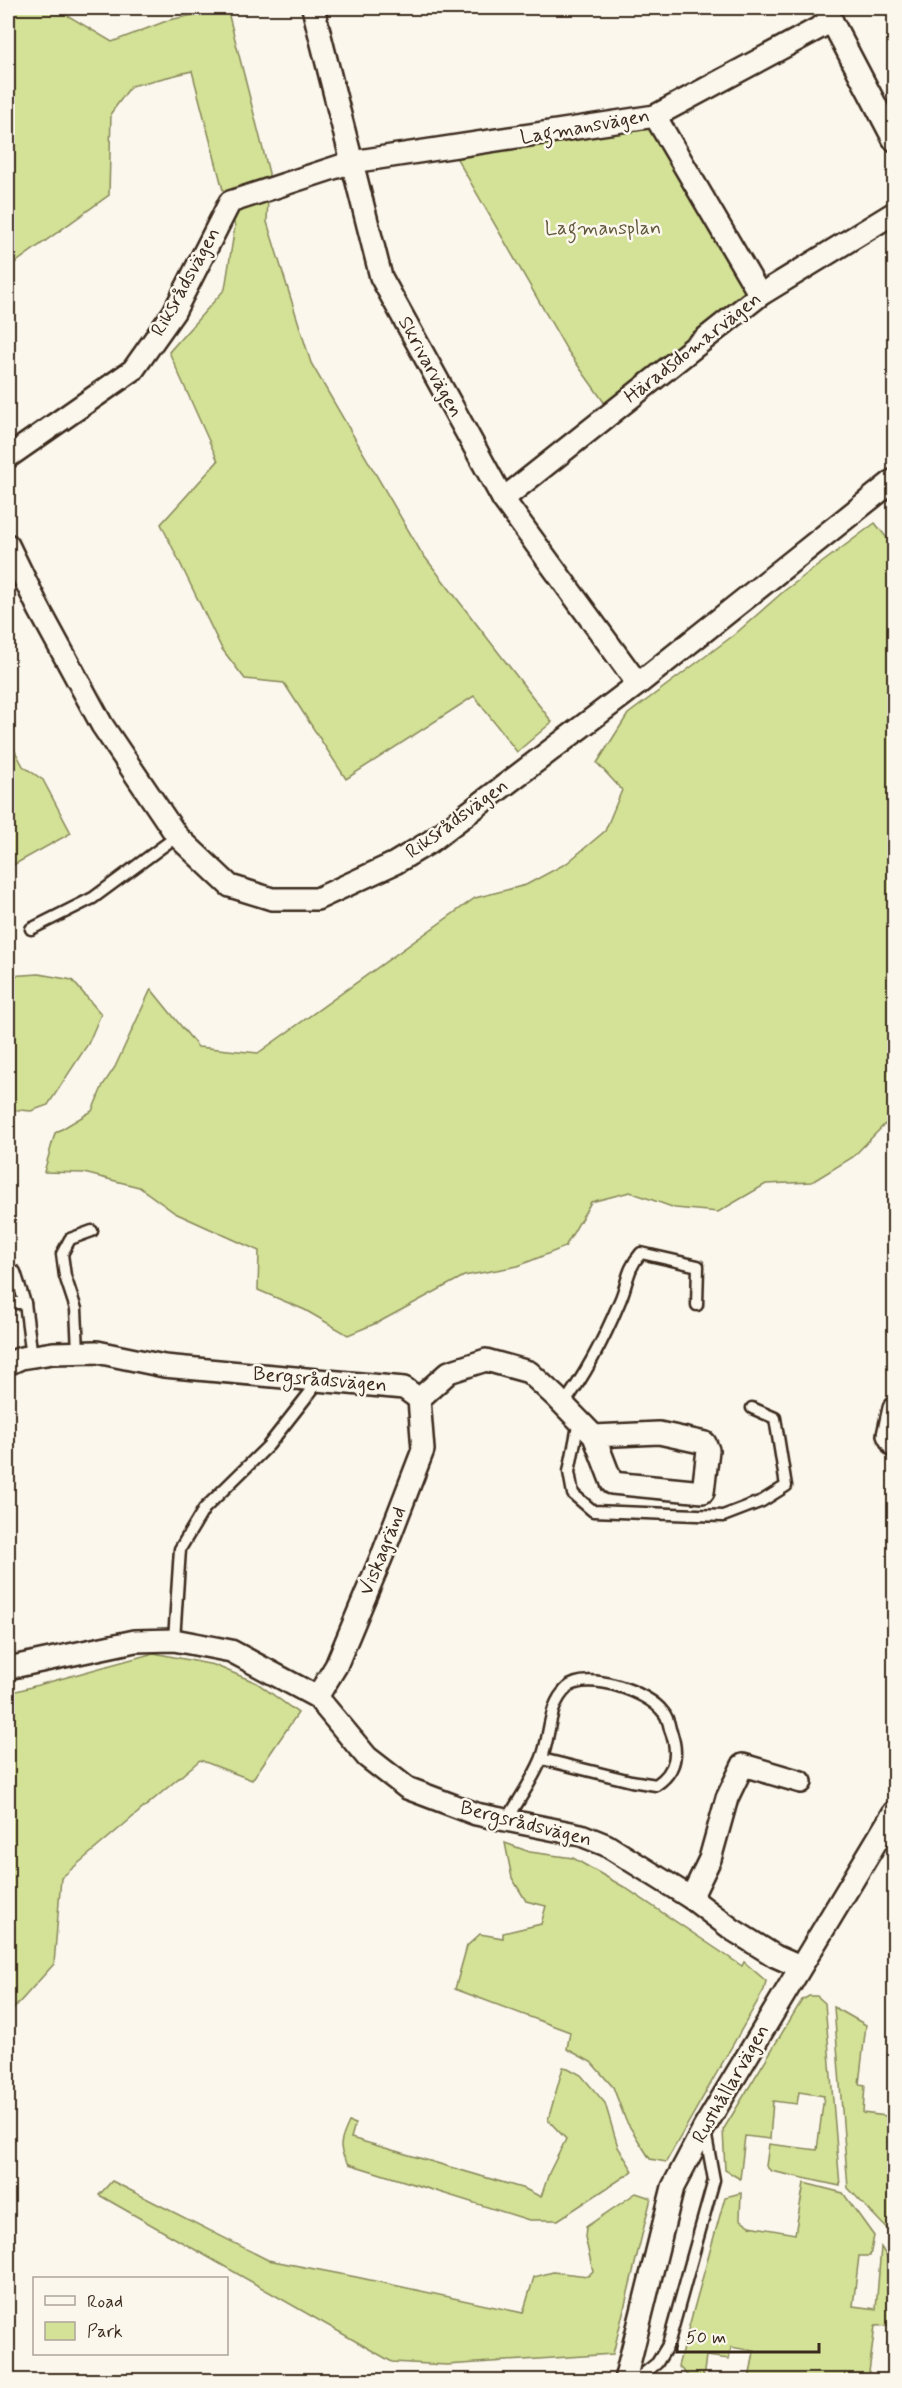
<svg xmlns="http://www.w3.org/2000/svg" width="902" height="2388" viewBox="0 0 902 2388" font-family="Mynerve,sans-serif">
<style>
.green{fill:#d3e296;stroke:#87865a;stroke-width:1.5}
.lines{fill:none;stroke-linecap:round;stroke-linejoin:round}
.service-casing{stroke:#3b2a1e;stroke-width:15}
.minor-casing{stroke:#3b2a1e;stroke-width:26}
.service{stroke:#fbf7ec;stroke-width:10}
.minor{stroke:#fbf7ec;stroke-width:21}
.labels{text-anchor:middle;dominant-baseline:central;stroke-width:5;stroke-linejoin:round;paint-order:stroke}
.street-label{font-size:20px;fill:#3b2a1e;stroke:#fbf7ec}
.park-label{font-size:20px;fill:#61583c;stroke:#fbf7ec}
</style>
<rect width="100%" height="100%" fill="#fbf7ec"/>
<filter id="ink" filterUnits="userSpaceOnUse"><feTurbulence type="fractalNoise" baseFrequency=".0167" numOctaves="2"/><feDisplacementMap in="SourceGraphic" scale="12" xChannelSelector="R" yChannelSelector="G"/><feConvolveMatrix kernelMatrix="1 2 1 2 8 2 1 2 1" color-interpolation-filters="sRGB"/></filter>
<g filter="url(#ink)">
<!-- green -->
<g class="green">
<path d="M 8,8 L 57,8 L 65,14 L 112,42 L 169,20 L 227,8 L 269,173 L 267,222 L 311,363 L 421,552 L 552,722 L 517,752 L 474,696 L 346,779 L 284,683 L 245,679 L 222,649 L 161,524 L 218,461 L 169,352 L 225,289 L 235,226 L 224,194 L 192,71 L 131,86 L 111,113 L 109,195 L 8,268 Z"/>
<path d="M 650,127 L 746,289 L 745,296 L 608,408 L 567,350 L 456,157 L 534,143 Z"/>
<path d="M 875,523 L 894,547 L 894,1138 L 885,1124 L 853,1157 L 812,1182 L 766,1184 L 718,1212 L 675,1208 L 630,1192 L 591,1202 L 565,1247 L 518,1266 L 464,1276 L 379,1322 L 348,1335 L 305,1310 L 258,1290 L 259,1251 L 175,1213 L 139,1187 L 84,1173 L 44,1172 L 55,1133 L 92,1111 L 103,1085 L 115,1067 L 151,989 L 198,1047 L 258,1053 L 475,898 L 526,885 L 567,863 L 605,831 L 622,790 L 597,763 L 628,714 L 734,635 L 784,591 Z"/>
<path d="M 8,738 L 23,766 L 43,780 L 71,833 L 8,868 Z"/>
<path d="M 39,974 L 72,980 L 101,1014 L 88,1044 L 48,1105 L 31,1111 L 8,1109 L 8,976 Z"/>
<path d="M 154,1653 L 214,1665 L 257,1683 L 298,1713 L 252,1780 L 200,1760 L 61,1878 L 54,1964 L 8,2015 L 8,1691 L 13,1692 Z"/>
<path d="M 505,1843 L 530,1852 L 573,1858 L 624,1887 L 742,1966 L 744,1962 L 766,1981 L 764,1990 L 666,2162 L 650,2159 L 626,2121 L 613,2087 L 591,2062 L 567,2049 L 570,2032 L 455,1989 L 467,1946 L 480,1934 L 503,1938 L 503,1933 L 541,1924 L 546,1906 L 526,1901 L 512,1878 Z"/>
<path d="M 809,1996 L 817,1996 L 825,2003 L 840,2186 L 771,2171 L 766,2166 L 769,2144 L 817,2150 L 824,2096 L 799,2092 L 797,2104 L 773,2101 L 770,2139 L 745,2136 L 740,2179 L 725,2170 L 723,2130 L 802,2000 Z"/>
<path d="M 834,2007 L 866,2025 L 859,2084 L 865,2085 L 863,2113 L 894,2117 L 894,2236 L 848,2188 Z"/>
<path d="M 563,2067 L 568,2068 L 581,2075 L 605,2103 L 618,2147 L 633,2171 L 558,2220 L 529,2220 L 349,2164 C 336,2149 341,2139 349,2122 L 355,2124 L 351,2138 L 525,2189 L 541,2197 L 549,2173 L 566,2139 L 548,2120 Z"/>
<path d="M 112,2181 L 268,2260 L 356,2277 L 523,2313 L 534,2277 L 553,2272 L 588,2276 L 593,2271 L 585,2237 L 586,2227 L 636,2193 L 651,2198 L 613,2354 L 447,2365 L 392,2362 L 99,2195 Z"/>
<path d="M 804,2183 L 843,2193 L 874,2236 L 870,2256 L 859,2256 L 853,2306 L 876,2309 L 881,2247 L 894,2268 L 894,2325 L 875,2326 L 868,2380 L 749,2380 L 754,2351 L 731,2347 L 729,2359 L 706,2356 L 703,2380 L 692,2380 L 678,2366 L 725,2197 L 741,2193 L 740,2219 L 750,2226 L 795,2234 Z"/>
<path d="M 889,2330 L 894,2330 L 894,2355 L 887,2351 Z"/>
</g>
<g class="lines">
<defs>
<g id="service">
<path d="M 31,929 L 93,898 L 177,836"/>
<path d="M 15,1272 L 25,1303 L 32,1357"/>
<path d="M 8,1303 L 25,1303"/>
<path d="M 78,1351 L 76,1309 L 65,1276 L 62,1254 L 70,1239 L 92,1231"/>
<path d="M 563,1405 C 586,1374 604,1339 619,1303 C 628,1284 626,1270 641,1253 L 698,1266 L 697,1305"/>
<path d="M 579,1421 L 569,1472 L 573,1494 L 593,1511 L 723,1516 L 762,1501 L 786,1486 L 775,1418 L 752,1408"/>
<path d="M 174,1640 L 180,1549 L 204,1509 L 268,1446 L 319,1381"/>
<path d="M 507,1820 C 518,1801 532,1781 541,1760 C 551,1737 547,1706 567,1688 C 587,1670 649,1692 663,1712 C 667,1716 669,1724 670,1729 C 679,1752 677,1771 656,1785 L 631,1781 L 542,1759"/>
<path d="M 636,2380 L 657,2363 L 668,2345 L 714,2180 L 705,2131"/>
</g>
<g id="minor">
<path d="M 313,8 L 381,277 L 503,499 L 638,684"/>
<path d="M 825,8 L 894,140"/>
<path d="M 655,116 L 760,295"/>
<path d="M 8,457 L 133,370 L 174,312 L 230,202 L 352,162 L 655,116 L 832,21"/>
<path d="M 503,499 L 760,295 L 894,213"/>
<path d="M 8,545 L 39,609 L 102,725 L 177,836 L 230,886 L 272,899 L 317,899 L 395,863 L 430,842 L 638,684 L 894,480"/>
<path d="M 8,1364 L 21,1358 L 53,1353 L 97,1352 L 164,1366 L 404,1388 L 419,1399 L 449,1372 L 486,1360 L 529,1372 L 556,1397 L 594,1436 L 612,1483 L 703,1492 L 708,1450 L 705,1443 L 659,1433 L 594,1436"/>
<path d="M 894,1408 L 888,1435 L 894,1446"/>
<path d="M 8,1668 L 135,1641 L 174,1640 L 231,1651 L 317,1697 L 367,1757 L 407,1788 L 476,1814 L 581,1835 L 606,1845 L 691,1898 L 733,1930 L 775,1956 L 800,1967"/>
<path d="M 317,1697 L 336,1666 L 384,1551 L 423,1450 L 419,1399"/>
<path d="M 691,1898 L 710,1859 L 727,1798 L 743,1765 L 801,1782"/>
<path d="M 625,2380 L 673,2187 L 704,2128 L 894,1812"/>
</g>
</defs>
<!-- service casing -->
<use href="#service" class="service-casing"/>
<!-- minor casing -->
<use href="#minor" class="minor-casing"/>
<!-- service -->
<use href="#service" class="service"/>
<!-- minor -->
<use href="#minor" class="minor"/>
</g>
</g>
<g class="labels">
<!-- street labels -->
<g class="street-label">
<text transform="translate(585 127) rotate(-10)">Lagmansvägen</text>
<text transform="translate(186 282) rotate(-61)">Riksrådsvägen</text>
<text transform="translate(693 348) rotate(-38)">Häradsdomarvägen</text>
<text transform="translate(430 367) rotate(61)">Skrivarvägen</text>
<text transform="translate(457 819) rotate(-36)">Riksrådsvägen</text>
<text transform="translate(320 1380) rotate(5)">Bergsrådsvägen</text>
<text transform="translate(383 1551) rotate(-68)">Viskagränd</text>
<text transform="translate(526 1824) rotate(14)">Bergsrådsvägen</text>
<text transform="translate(731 2084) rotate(-60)">Rusthållarvägen</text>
</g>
<!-- park labels -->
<g class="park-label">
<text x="603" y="228">Lagmansplan</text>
</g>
</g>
<!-- margin -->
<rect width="902" height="2388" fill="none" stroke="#fbf7ec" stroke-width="30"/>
<rect x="15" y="15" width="872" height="2358" fill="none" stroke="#3b2a1e" stroke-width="2" filter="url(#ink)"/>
<!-- legend -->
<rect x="33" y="2277" width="195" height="78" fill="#fbf7ec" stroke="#aea59a" stroke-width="1.5"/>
<rect x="45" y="2296" width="30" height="9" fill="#fbf7ec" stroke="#aea59a" stroke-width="1.5"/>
<text x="87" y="2307" font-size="18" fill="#3b2a1e">Road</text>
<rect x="45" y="2322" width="30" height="18" fill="#d3e296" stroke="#aea59a" stroke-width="1.5"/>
<text x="87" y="2337" font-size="18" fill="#3b2a1e">Park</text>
<!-- scale -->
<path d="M677 2343v9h142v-9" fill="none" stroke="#3b2a1e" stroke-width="3"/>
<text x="686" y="2343" font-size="18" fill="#3b2a1e" stroke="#fbf7ec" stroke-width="4.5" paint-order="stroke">50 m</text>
</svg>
